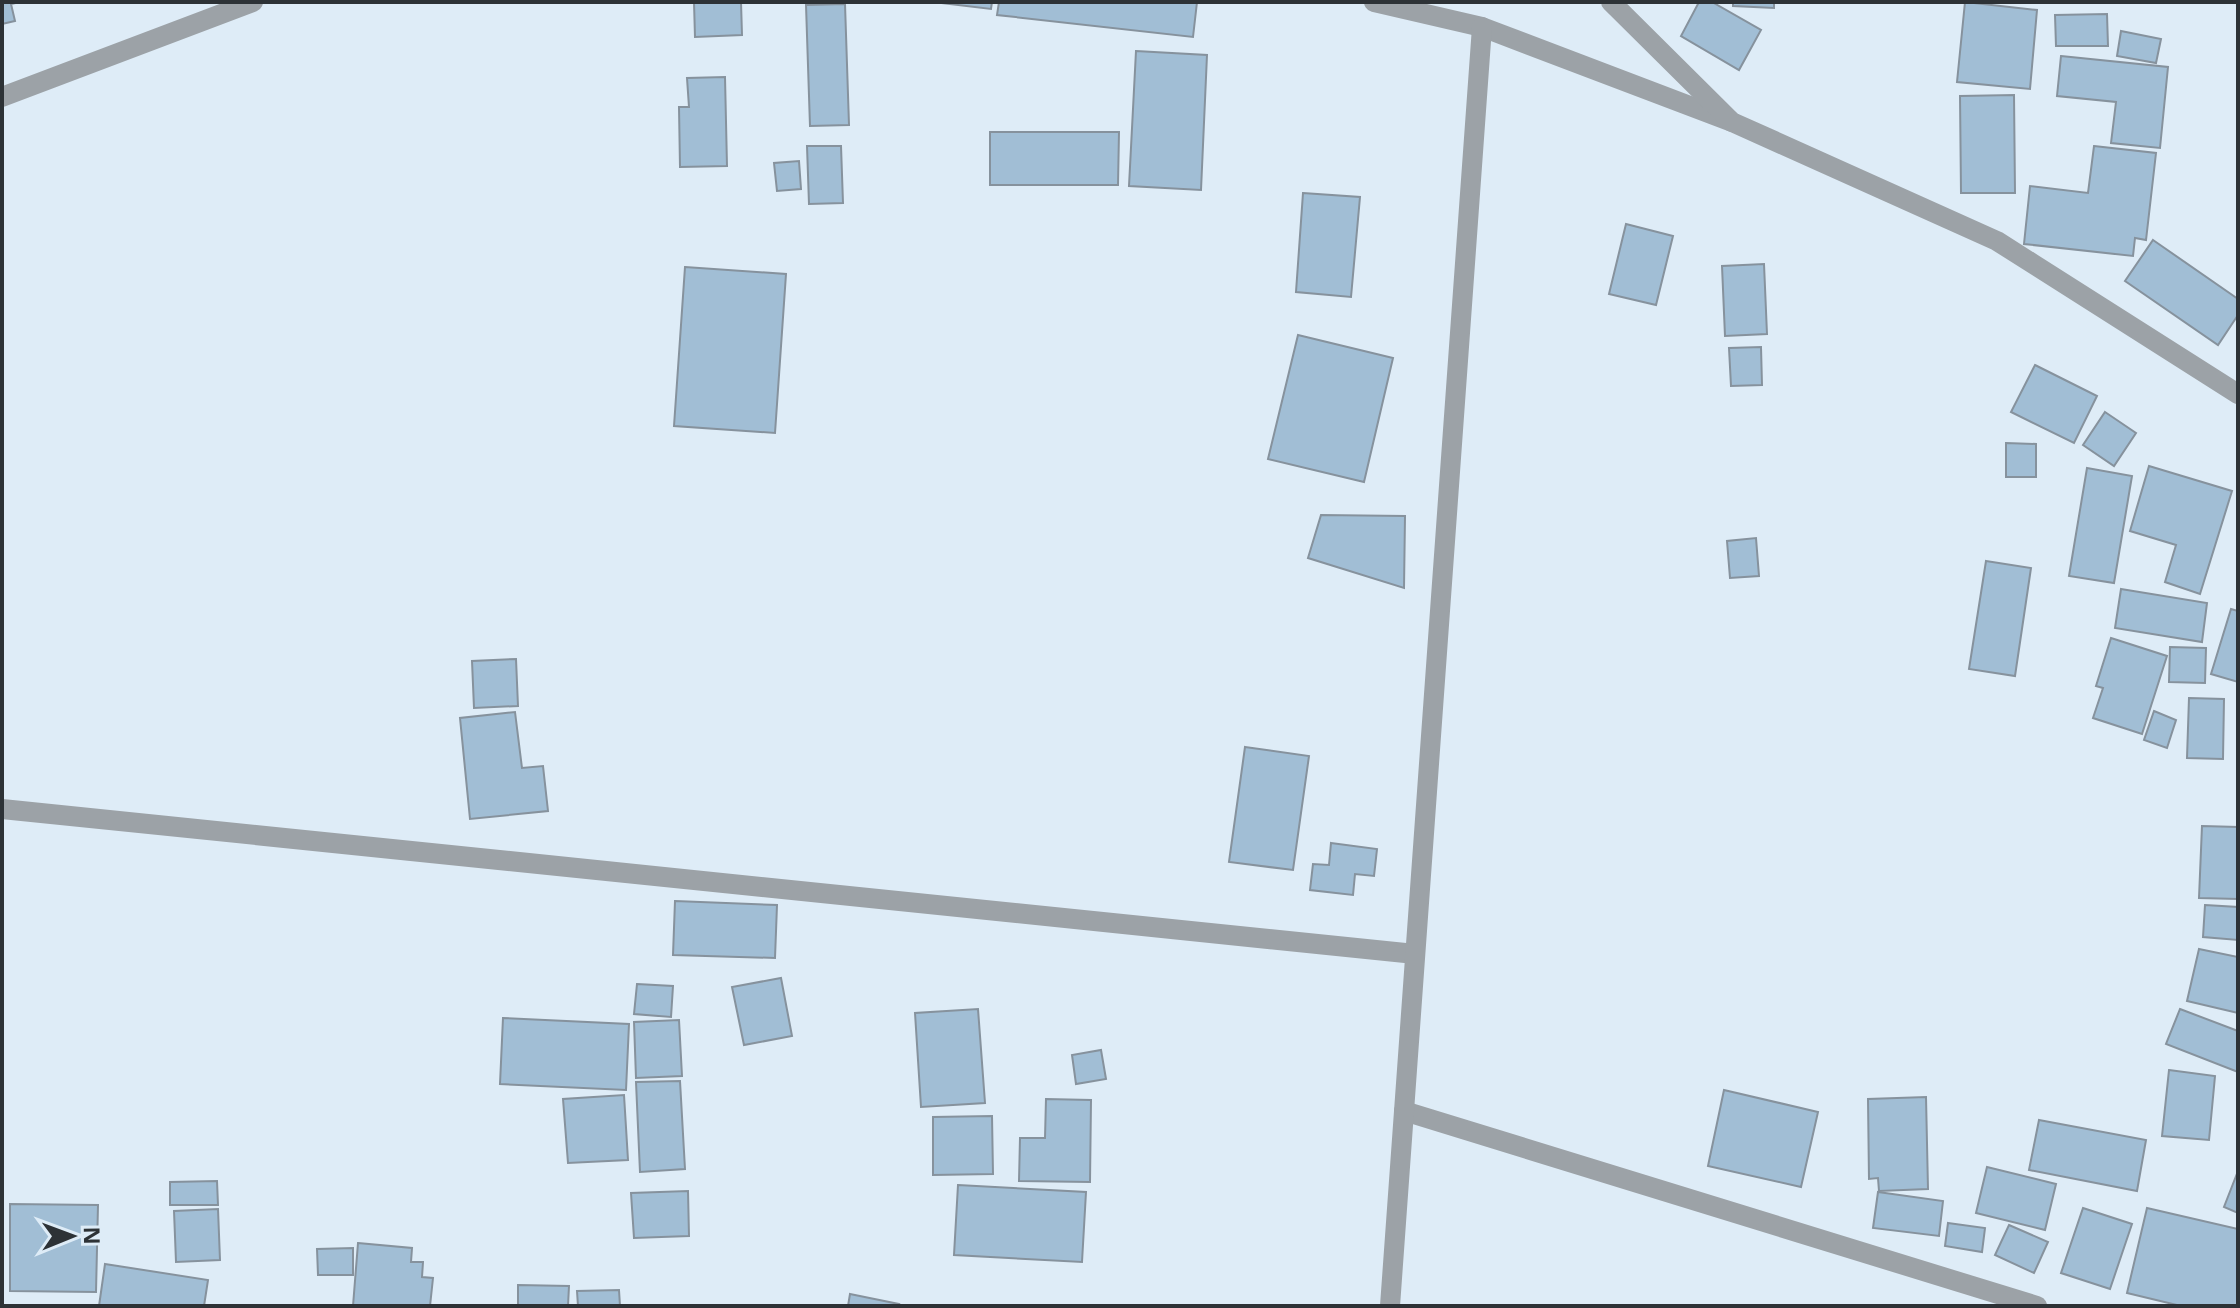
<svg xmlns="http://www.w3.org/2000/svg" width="2240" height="1308" viewBox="0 0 2240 1308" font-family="'Noto Sans',sans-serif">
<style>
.building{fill:#a1bed5;stroke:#86929d;stroke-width:2}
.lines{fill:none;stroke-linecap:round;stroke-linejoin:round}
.minor{stroke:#9ca2a7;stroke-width:20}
.tertiary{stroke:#9ca2a7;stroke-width:20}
</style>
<rect width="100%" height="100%" fill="#deecf7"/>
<!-- building -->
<g class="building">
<path d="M 2,2 L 20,2 L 11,4 L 15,21 L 2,24 Z"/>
<path d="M 694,2 L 741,2 L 742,35 L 695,37 Z"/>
<path d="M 933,2 L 992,2 L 991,9 Z"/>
<path d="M 999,2 L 1197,2 L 1193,37 L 997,15 Z"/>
<path d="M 1699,2 L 1712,2 L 1761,30 L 1739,70 L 1681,36 Z"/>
<path d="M 1733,2 L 1774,2 L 1774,8 L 1733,6 Z"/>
<path d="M 1965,2 L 2037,10 L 2030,89 L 1957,82 Z"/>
<path d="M 845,4 L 849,125 L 810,126 L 806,5 Z"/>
<path d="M 2107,14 L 2108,46 L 2056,46 L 2055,15 Z"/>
<path d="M 2121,31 L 2161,39 L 2156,63 L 2117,56 Z"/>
<path d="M 1136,51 L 1207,55 L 1201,190 L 1129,186 Z"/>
<path d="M 2061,56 L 2168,67 L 2160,148 L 2111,143 L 2116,102 L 2057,96 Z"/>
<path d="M 725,77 L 727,166 L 680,167 L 679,107 L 689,107 L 687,78 Z"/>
<path d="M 2014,95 L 2015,193 L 1961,193 L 1960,96 Z"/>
<path d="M 990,132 L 1119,132 L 1118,185 L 990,185 Z"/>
<path d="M 807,146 L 841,146 L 843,203 L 809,204 Z"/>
<path d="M 2094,146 L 2156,153 L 2146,240 L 2135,238 L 2133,256 L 2024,244 L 2030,186 L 2088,193 Z"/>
<path d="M 799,161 L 801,189 L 777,191 L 774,163 Z"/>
<path d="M 1303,193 L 1360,197 L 1351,297 L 1296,292 Z"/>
<path d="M 1626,224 L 1673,236 L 1656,305 L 1609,294 Z"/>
<path d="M 2153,240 L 2238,299 L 2238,315 L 2218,345 L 2125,281 Z"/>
<path d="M 1764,264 L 1767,334 L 1725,336 L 1722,266 Z"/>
<path d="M 685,267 L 786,274 L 775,433 L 674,426 Z"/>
<path d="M 1298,335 L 1393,358 L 1364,482 L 1268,459 Z"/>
<path d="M 1761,347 L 1762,385 L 1731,386 L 1729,348 Z"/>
<path d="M 2035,365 L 2097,396 L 2074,443 L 2011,412 Z"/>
<path d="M 2105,412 L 2136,433 L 2114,466 L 2083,445 Z"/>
<path d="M 2006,443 L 2036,444 L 2036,477 L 2006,477 Z"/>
<path d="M 2149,466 L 2232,491 L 2200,594 L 2165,582 L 2176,545 L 2130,531 Z"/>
<path d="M 2087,468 L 2132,476 L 2114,583 L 2069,576 Z"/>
<path d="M 1321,515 L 1405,516 L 1404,588 L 1308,558 Z"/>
<path d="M 1756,538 L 1759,576 L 1730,578 L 1727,541 Z"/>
<path d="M 1986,561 L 2031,568 L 2015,676 L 1969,669 Z"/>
<path d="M 2121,589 L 2207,603 L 2202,642 L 2115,628 Z"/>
<path d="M 2231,609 L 2238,611 L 2238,682 L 2211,674 Z"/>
<path d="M 2111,638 L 2167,656 L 2142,734 L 2093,718 L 2103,688 L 2096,686 Z"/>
<path d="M 2170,647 L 2206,648 L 2205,683 L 2169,682 Z"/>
<path d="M 516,659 L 518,706 L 474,708 L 472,661 Z"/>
<path d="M 2189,698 L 2224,699 L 2223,759 L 2187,758 Z"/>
<path d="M 2154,711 L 2176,720 L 2167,748 L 2144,740 Z"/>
<path d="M 515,712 L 522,768 L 543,766 L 548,811 L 470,819 L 460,718 Z"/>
<path d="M 1245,747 L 1309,756 L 1293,870 L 1229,862 Z"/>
<path d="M 2202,826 L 2238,827 L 2238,899 L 2199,898 Z"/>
<path d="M 1331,843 L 1377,849 L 1374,876 L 1355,874 L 1353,895 L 1310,890 L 1313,864 L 1329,865 Z"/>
<path d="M 675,901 L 777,905 L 775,958 L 673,955 Z"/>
<path d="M 2205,905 L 2238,907 L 2238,940 L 2203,937 Z"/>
<path d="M 2199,949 L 2238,957 L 2238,1013 L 2187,1001 Z"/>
<path d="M 781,978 L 792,1036 L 744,1045 L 732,987 Z"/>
<path d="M 637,984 L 673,986 L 671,1017 L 634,1014 Z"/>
<path d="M 978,1009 L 985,1103 L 921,1107 L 915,1013 Z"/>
<path d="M 2180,1009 L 2238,1031 L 2238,1072 L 2166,1044 Z"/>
<path d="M 503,1018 L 629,1024 L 626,1090 L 500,1084 Z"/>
<path d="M 679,1020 L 682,1076 L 636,1078 L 634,1022 Z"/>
<path d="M 1101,1050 L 1106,1079 L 1076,1084 L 1072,1055 Z"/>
<path d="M 2169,1070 L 2215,1076 L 2209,1140 L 2162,1136 Z"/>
<path d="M 680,1081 L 685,1169 L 640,1172 L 636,1082 Z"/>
<path d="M 1724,1090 L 1818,1112 L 1801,1187 L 1708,1166 Z"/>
<path d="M 624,1095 L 628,1160 L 568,1163 L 563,1099 Z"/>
<path d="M 1926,1097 L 1928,1189 L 1879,1191 L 1878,1178 L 1869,1179 L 1868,1099 Z"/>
<path d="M 1046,1099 L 1091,1100 L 1090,1182 L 1019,1181 L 1020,1138 L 1045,1138 Z"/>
<path d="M 992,1116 L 993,1174 L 933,1175 L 933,1117 Z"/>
<path d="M 2039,1120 L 2146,1140 L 2137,1191 L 2029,1170 Z"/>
<path d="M 1987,1167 L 2056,1184 L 2045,1230 L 1976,1213 Z"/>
<path d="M 2238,1171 L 2238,1213 L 2224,1207 Z"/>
<path d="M 217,1181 L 218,1205 L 170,1205 L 170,1182 Z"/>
<path d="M 958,1185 L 1086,1192 L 1082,1262 L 954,1255 Z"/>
<path d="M 688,1191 L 689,1236 L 634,1238 L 631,1193 Z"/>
<path d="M 1878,1192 L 1943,1201 L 1939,1236 L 1873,1228 Z"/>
<path d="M 10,1204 L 98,1205 L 96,1292 L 10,1291 Z"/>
<path d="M 2083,1208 L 2132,1224 L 2110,1289 L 2061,1273 Z"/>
<path d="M 2147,1208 L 2238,1229 L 2238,1306 L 2181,1306 L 2127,1293 Z"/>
<path d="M 218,1209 L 220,1260 L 176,1262 L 174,1211 Z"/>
<path d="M 1948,1223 L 1985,1228 L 1982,1252 L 1945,1246 Z"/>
<path d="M 2009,1225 L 2048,1242 L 2034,1273 L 1995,1255 Z"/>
<path d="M 358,1243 L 412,1248 L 411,1262 L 423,1262 L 422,1277 L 433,1278 L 430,1306 L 353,1306 Z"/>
<path d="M 353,1248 L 353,1275 L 318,1275 L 317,1249 Z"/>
<path d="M 105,1264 L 208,1280 L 204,1306 L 99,1306 Z"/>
<path d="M 518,1285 L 569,1286 L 568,1306 L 518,1306 Z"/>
<path d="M 619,1290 L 620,1306 L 578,1306 L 577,1291 Z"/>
<path d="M 850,1294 L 899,1304 L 898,1306 L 848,1306 Z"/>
</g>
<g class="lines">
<!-- minor -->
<g class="minor">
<path d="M 1374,2 L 1482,27 L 1732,122"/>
<path d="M 2,97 L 253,2"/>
<path d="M 2,809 L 1415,954"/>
<path d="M 1404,1111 L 2037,1306"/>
<path d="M 1390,1306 L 1482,27"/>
</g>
<!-- tertiary -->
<path class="tertiary" d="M 1611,2 L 1732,122 L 1997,241 L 2238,394"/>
</g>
<!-- border -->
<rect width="2240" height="1308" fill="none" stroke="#2d3236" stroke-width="8"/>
<!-- north arrow -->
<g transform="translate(72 1236) rotate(89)" stroke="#deecf7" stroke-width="6" paint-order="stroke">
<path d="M0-6L14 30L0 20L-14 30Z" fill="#2d3236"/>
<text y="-12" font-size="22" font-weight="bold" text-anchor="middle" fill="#2d3236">N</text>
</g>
</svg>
